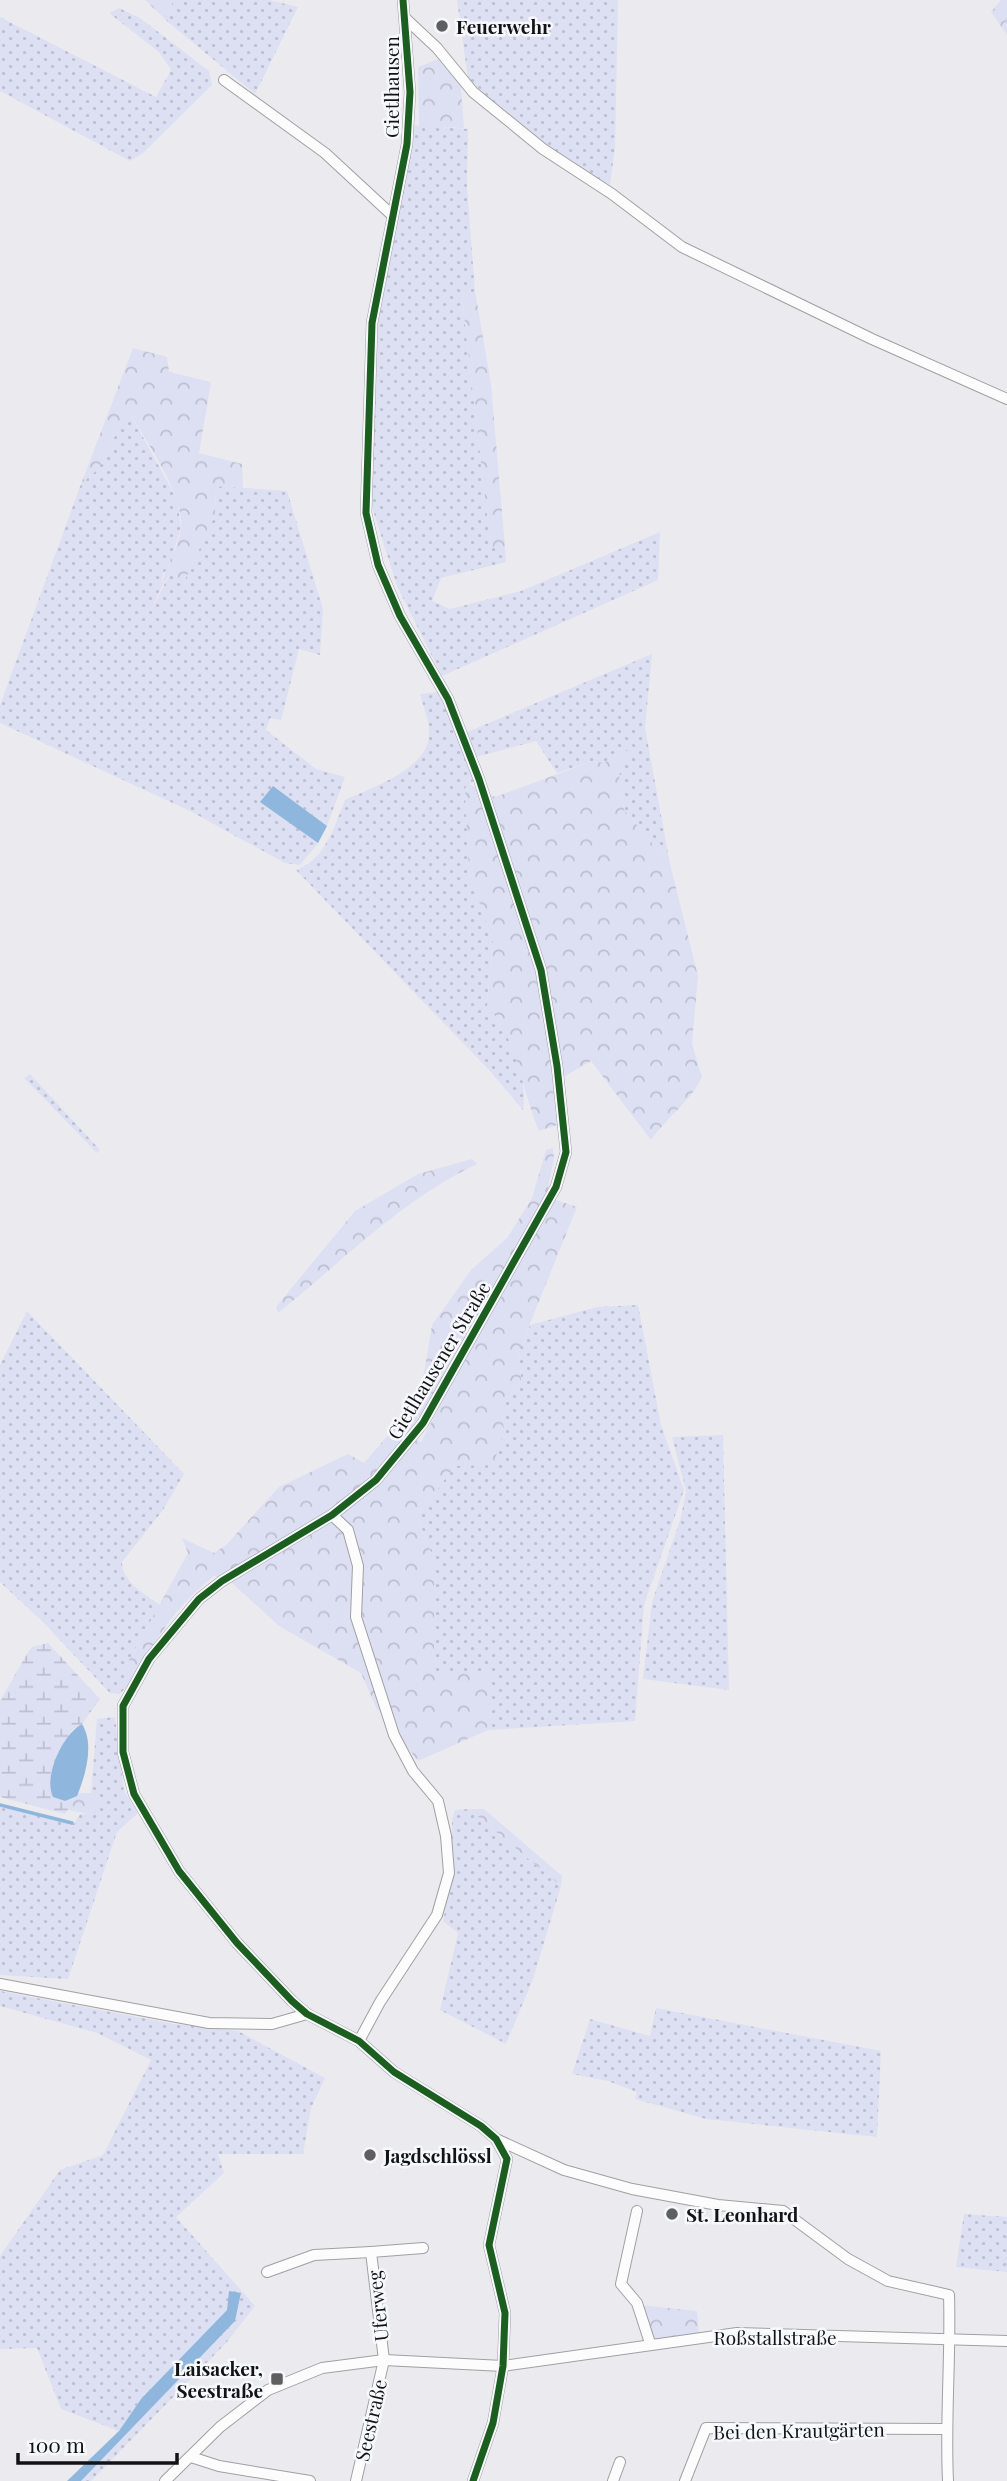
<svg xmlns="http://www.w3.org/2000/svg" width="1007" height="2481" viewBox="0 0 1007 2481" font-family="'Playfair Display',serif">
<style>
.grass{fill:url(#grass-dots)}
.forest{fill:url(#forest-crowns)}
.wetland{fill:url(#wetland-marsh)}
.water{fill:#8fb6dc}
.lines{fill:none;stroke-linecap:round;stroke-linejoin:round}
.stream{stroke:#8fb6dc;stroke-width:3.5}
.minor-casing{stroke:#a0a0a2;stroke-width:12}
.minor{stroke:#fcfcfd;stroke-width:10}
.cycleway-casing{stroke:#f7f8fd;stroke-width:11}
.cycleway{stroke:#1b5e20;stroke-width:7}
.poi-dot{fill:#5f5f61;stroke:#f7f8fd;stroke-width:2.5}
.labels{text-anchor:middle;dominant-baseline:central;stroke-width:5;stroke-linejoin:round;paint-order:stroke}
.poi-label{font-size:19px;font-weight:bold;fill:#131315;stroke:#f7f8fd;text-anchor:start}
.street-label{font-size:19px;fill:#131315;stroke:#f7f8fd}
</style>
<defs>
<pattern id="grass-dots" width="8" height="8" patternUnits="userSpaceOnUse" patternTransform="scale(1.75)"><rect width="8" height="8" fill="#dddff3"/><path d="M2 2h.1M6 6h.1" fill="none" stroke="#bdbecf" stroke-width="1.8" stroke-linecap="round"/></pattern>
<pattern id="forest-crowns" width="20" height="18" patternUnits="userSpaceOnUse" patternTransform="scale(1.75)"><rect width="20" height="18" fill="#dddff3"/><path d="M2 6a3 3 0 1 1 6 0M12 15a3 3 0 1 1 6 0" fill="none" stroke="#bdbecf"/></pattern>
<pattern id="wetland-marsh" width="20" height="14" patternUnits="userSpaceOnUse" patternTransform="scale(1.75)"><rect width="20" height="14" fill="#dddff3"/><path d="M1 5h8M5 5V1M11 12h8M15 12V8" fill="none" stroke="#bdbecf"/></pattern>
</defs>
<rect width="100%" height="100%" fill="#ebebef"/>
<!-- grass -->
<g class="grass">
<path d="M 173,0 L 269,0 L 298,7 L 255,94 L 168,22 Z"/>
<path d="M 457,0 L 618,0 L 615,148 L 610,185 L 569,161 L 515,123 L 468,78 Z"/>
<path d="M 119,8 L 140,18 L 209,71 L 212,85 L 142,154 L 130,161 L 0,91 L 0,17 L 156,97 L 171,70 L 159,52 L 109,13 Z"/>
<path d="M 413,125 L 468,129 L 467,187 L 475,291 L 462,298 L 491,547 L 505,547 L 506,562 L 441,578 L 432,601 L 450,609 L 521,591 L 660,532 L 658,580 L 442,676 L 397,586 L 372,507 L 377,330 Z"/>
<path d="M 128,410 L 177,499 L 181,527 L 169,567 L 163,574 L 161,588 L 149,614 L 171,572 L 184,581 L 215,515 L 216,486 L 287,491 L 323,609 L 320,655 L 299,649 L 281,720 L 270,718 L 266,730 L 316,769 L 345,777 L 327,826 L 273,786 L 261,802 L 318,843 L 300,865 L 285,863 L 190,811 L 0,723 L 0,705 L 81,484 L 98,469 Z"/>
<path d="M 652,654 L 645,728 L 670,864 L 624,810 L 619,775 L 632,747 L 604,763 L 593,761 L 557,773 L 536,741 L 476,757 L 465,733 Z"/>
<path d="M 438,692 L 459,738 L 474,781 L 465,788 L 469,873 L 493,942 L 487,1004 C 511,1034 528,1072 523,1110 L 490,1071 L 296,870 C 325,860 334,827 345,800 C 372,787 431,769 429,731 C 429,719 423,706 420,694 Z"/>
<path d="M 30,1074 L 100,1150 L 97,1153 L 24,1078 Z"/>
<path d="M 638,1305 L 661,1425 L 684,1490 L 644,1605 L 635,1721 L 488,1730 L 487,1671 L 434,1671 L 434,1560 L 417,1516 L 455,1466 L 504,1432 L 502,1408 L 521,1380 L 519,1351 L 530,1325 L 597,1307 Z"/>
<path d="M 27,1311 L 184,1474 L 163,1510 L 122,1562 C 122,1582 145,1594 160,1605 L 128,1662 L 123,1683 L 129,1684 L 120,1694 L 110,1693 L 42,1621 L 0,1582 L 0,1365 Z"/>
<path d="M 723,1435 L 729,1690 L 643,1679 L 652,1602 L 681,1517 L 686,1491 L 672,1437 Z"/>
<path d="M 115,1717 L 124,1791 L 138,1813 L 117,1832 L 68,1979 L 0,1975 L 0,1807 L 74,1824 L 80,1814 L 91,1813 L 97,1803 L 91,1793 L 97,1719 Z"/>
<path d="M 469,1809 L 561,1886 L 533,1979 L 506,2044 L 440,2010 L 458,1933 L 443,1921 L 452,1872 L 452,1820 L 455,1810 Z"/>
<path d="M 0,1991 L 174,2024 L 238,2031 L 325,2078 L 311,2108 L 303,2154 L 218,2154 L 224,2173 L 176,2217 L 255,2306 L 226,2343 L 91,2481 L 81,2481 L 235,2321 L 241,2294 L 229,2291 L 227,2310 L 141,2399 L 119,2431 L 61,2409 L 37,2348 L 0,2349 L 0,2256 L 60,2170 L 103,2155 L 151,2060 L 97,2033 L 0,2006 Z"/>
<path d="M 656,2008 L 881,2051 L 877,2137 L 706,2119 L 635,2099 L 637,2092 L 608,2081 L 572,2074 L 590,2019 L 650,2036 Z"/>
<path d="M 964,2214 L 1007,2217 L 1007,2272 L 956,2267 Z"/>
</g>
<!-- forest -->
<g class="forest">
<path d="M 145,0 L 173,0 L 168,22 Z"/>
<path d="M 1001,0 L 1007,0 L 1007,35 L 991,12 Z"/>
<path d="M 438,59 L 461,87 L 464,128 L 419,126 L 418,67 Z"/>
<path d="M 475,291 L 491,384 L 505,547 L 491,548 L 462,298 Z"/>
<path d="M 133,348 L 167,357 L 169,372 L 211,382 L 199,453 L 242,464 L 243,488 L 216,486 L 215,515 L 184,582 L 171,572 L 161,588 C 164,568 178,550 181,528 C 184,494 145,440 128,410 L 98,469 L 81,484 Z"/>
<path d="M 633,746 L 619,775 L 624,810 L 670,864 L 698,976 L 692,1044 L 702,1077 C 690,1102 667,1117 651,1140 L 591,1061 L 553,1083 L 557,1125 L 539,1131 C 519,1083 521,1047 487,1005 L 493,942 L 469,873 L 465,788 L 469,784 L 495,797 L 593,761 L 604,763 Z"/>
<path d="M 553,1148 L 554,1158 L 547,1193 L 556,1200 L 577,1207 L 519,1351 L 521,1380 L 502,1408 L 504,1432 L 493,1465 L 455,1466 L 417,1516 L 434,1560 L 434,1671 L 488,1671 L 488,1730 L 418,1761 L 376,1707 L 361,1673 L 279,1626 L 230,1581 L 214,1576 C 176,1605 153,1644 129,1684 L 123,1683 L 128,1662 L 188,1553 L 182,1538 L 214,1553 L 226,1545 L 279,1487 L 348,1454 L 364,1463 L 409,1411 L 419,1418 L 409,1435 L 421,1442 L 444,1398 L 437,1391 L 420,1418 L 411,1409 L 424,1373 L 432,1325 L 471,1270 L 507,1238 L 532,1198 L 546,1150 Z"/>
<path d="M 472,1159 L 477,1164 C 401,1200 343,1261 278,1313 L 276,1307 L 355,1211 L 418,1174 Z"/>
<path d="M 78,1793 L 91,1793 L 97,1803 L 91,1814 L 68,1810 L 65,1801 Z"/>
<path d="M 469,1809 L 484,1809 L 562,1876 L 561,1886 Z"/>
<path d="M 640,2305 L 697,2311 L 699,2334 L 652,2340 Z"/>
</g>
<!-- wetland -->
<path class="wetland" d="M 48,1643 L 100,1699 L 82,1724 L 72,1730 L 57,1759 L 51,1791 L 54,1797 L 65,1801 L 68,1810 L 65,1814 L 0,1797 L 0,1701 L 28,1652 L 32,1647 Z"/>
<!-- water -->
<g class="water">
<path d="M 273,786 L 327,826 L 318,843 L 260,802 Z"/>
<path d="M 82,1724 C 95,1745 85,1776 77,1796 L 65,1801 L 53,1797 C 43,1776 63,1734 82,1724 Z"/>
<path d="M 229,2291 L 241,2293 L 235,2321 L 81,2481 L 67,2481 L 119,2431 L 141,2399 L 227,2310 Z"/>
</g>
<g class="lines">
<!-- stream -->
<path class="stream" d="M 0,1805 L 72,1823"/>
<defs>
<g id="minor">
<path d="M 403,0 L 410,92 L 407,144 L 372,323 L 366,513 L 378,565 L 400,616 L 448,699 L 479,779 L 541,970 L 557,1066 L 566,1152 L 556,1187 L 423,1423 L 376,1480 L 332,1515 L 222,1581 L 199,1599 L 149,1659 L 123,1706 L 123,1752 L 134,1794 L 179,1871 L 237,1943 L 292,2001 L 307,2014 L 359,2041 L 394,2072 L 481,2126 L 496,2139 L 507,2159 L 489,2245 L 505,2313 L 503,2366 L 493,2423 L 473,2481"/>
<path d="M 406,19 L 437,48 L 473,92 L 543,149 L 612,194 L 682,247 L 872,339 L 1007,399"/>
<path d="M 224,80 L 325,153 L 392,215"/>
<path d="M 332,1515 L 348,1530 L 358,1566 L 356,1617 L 394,1735 L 413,1771 L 438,1801 L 446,1836 L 449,1873 L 437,1915 L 380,2002 L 359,2041"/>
<path d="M 0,1984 L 209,2023 L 272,2024 L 307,2014"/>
<path d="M 496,2139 L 564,2170 L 632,2189 L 718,2205 L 783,2211 L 848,2259 L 888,2281 L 949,2295 C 951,2357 945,2419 948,2481"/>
<path d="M 637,2211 L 621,2284 L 637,2303 L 650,2343"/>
<path d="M 267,2272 L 314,2255 L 371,2252"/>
<path d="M 191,2457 L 219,2466 L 310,2481"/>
<path d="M 165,2481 L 220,2427 L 268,2390 L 322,2368 L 384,2360 L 503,2366 L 737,2333 L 1007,2341"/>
<path d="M 356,2481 L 384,2360 L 371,2252 L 423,2248"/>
<path d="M 613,2481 L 620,2462"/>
<path d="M 685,2481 L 706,2428 L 946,2429"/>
</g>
</defs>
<!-- minor casing -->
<use href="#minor" class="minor-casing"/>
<!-- minor -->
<use href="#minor" class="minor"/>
<defs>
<path id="cycleway" d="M 403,0 L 410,92 L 407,144 L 372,323 L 366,513 L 378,565 L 400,616 L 448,699 L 479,779 L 541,970 L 557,1066 L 566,1152 L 556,1187 L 423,1423 L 376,1480 L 332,1515 L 222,1581 L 199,1599 L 149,1659 L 123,1706 L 123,1752 L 134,1794 L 179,1871 L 237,1943 L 292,2001 L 307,2014 L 359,2041 L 394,2072 L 481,2126 L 496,2139 L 507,2159 L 489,2245 L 505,2313 L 503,2366 L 493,2423 L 473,2481"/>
</defs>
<!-- cycleway casing -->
<use href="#cycleway" class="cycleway-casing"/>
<!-- cycleway -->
<use href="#cycleway" class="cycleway"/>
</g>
<!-- markers -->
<g class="poi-dot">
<circle cx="442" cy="26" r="7"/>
<circle cx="370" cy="2155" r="7"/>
<circle cx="672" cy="2214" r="7"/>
<rect x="270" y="2372" width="14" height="14" rx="3.5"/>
</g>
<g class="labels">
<!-- poi labels -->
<g class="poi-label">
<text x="456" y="26">Feuerwehr</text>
<text x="384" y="2155">Jagdschlössl</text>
<text x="686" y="2214">St. Leonhard</text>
<text x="263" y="2368" text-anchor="end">Laisacker,<tspan x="263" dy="22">Seestraße</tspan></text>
</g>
<!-- street labels -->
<g class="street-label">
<text transform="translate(391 87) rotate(-90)">Gietlhausen</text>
<text transform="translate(438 1360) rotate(-59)">Gietlhausener Straße</text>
<text transform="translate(377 2306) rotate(-96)">Uferweg</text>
<text x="775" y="2337">Roßstallstraße</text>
<text transform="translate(370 2420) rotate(-77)">Seestraße</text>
<text transform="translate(799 2430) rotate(-1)">Bei den Krautgärten</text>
</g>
</g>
<!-- scale -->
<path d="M18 2453v10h159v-10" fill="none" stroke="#131315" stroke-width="3.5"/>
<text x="28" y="2453" font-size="21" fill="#131315" stroke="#f7f8fd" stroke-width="5" paint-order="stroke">100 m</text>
</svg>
